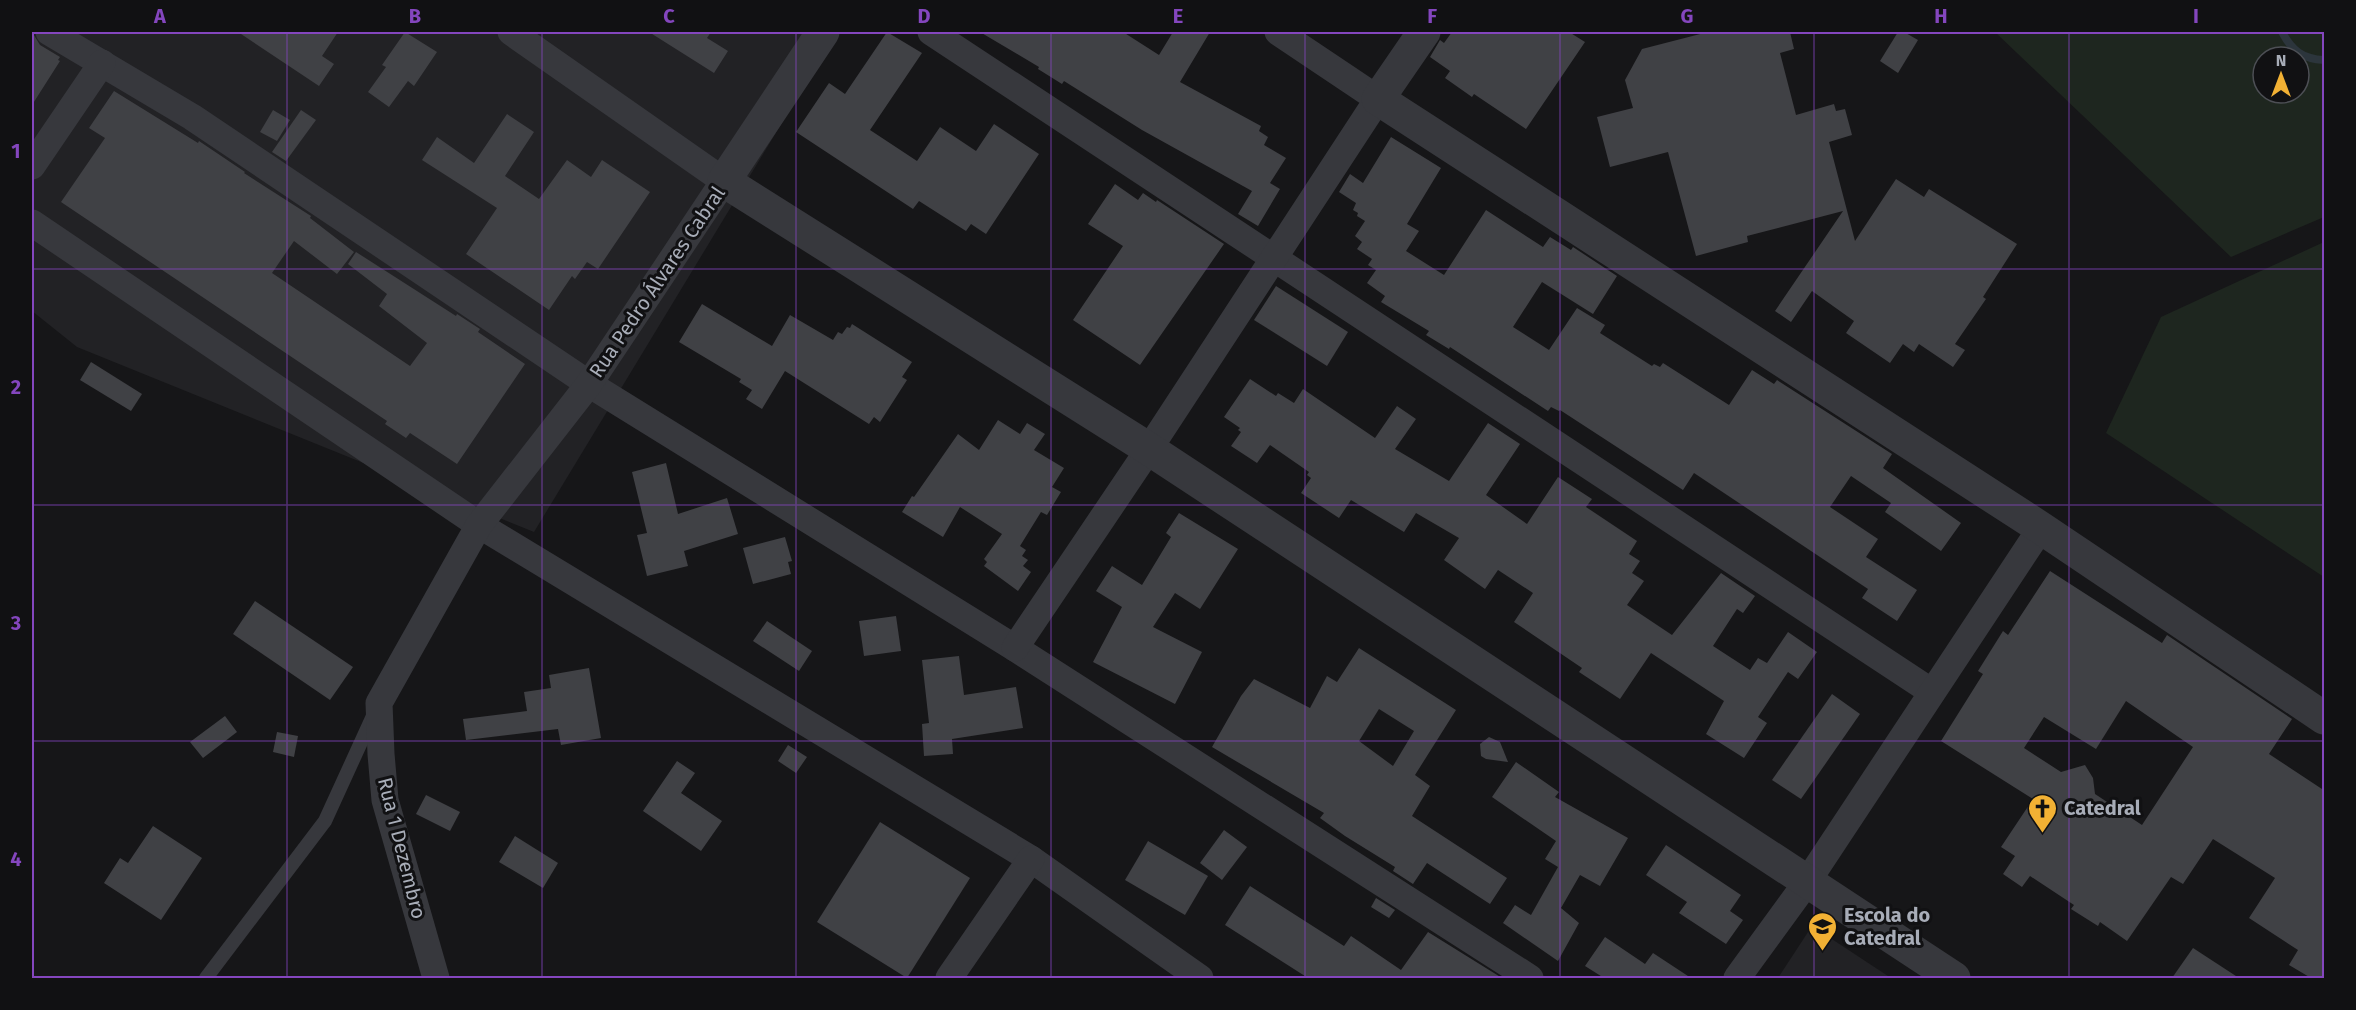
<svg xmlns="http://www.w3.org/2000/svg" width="2356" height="1010" viewBox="0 0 2356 1010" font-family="'Fira Sans',sans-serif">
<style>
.built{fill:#222225}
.green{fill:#1e261f;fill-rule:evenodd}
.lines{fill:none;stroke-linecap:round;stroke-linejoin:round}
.stream{stroke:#2c353c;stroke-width:8}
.building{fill:#404145;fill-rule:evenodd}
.service{stroke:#37383d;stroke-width:14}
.minor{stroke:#37383d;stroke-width:27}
.tertiary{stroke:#37383d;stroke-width:33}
.grid{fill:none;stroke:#8446be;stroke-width:1.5;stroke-opacity:0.55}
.labels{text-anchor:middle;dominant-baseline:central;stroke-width:6;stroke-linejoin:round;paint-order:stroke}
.street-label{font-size:20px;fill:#a8adb8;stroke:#111113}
.poi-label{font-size:20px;font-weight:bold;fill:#a8adb8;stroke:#111113;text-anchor:start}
.neatline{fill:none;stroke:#8446be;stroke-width:2}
.grid-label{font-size:20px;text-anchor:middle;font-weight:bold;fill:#8446be}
</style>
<rect width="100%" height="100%" fill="#161618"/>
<!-- built -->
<g class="built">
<path d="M 32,32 L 837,32 L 534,532 L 77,347 L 32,311 Z"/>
<path d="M 1812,926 L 1891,978 L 1778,978 Z"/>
</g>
<!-- green -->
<g class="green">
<path d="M 1995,32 L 2324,32 L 2324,217 L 2231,257 ZM 2263,57 L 2299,57 L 2299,93 L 2263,93 Z"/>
<path d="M 2324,242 L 2324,577 L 2106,433 L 2161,317 Z"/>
</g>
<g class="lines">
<!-- stream -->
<path class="stream" d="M 2282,32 C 2292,51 2303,59 2324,60"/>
</g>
<!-- building -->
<g class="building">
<path d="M 32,32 L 40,45 L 60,57 L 58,60 L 60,61 L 32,105 Z"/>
<path d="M 238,32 L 338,32 L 322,56 L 334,64 L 319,86 Z"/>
<path d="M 405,32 L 437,52 L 414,86 L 408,81 L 389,107 L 368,92 L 386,67 L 382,65 Z"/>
<path d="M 649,32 L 711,32 L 707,38 L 728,51 L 714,73 Z"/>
<path d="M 887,32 L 922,53 L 870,130 L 917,161 L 940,127 L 976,151 L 994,124 L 1039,154 L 986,234 L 971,224 L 966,231 L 919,201 L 913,209 L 796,132 L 829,83 L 845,94 Z"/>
<path d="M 980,32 L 1123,32 L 1159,55 L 1173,32 L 1210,32 L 1180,82 L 1261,126 L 1259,131 L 1268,137 L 1264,145 L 1286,158 L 1270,183 L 1280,189 L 1258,226 L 1238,214 L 1252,191 L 1142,130 L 1064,81 L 1062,84 L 1038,69 L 1039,67 Z"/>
<path d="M 1452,32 L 1569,32 L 1585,42 L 1526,129 L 1474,94 L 1472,97 L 1445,78 L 1450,71 L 1430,57 L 1440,40 L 1444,43 Z"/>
<path d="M 1708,32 L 1790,32 L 1794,49 L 1780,53 L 1796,115 L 1834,104 L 1836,111 L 1845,109 L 1852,135 L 1829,142 L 1855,241 L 1896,179 L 1924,197 L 1929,189 L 2017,244 L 1983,297 L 1986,299 L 1955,344 L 1965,350 L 1953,367 L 1919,344 L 1914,352 L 1903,344 L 1890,363 L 1846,333 L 1854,321 L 1812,291 L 1791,322 L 1775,311 L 1843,211 L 1747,236 L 1748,242 L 1696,256 L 1668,152 L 1610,167 L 1597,117 L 1633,108 L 1625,80 L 1642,49 Z"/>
<path d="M 1898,32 L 1904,32 L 1918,40 L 1898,73 L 1880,61 Z"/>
<path d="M 114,91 L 198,143 L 199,141 L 245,172 L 244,173 L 311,216 L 310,218 L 354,252 L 337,274 L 294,241 L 272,273 L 410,366 L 427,343 L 379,306 L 387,294 L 348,264 L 356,252 L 456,316 L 457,314 L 480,329 L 478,332 L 525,364 L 457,464 L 410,433 L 406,438 L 385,424 L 387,421 L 61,202 L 105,138 L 89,128 Z"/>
<path d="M 273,110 L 290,120 L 277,141 L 260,132 Z"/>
<path d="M 301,110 L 316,120 L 286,161 L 272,152 Z"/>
<path d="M 507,114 L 534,132 L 505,176 L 539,199 L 567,160 L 591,177 L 602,160 L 650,192 L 598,269 L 587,262 L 575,279 L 572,276 L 549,310 L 466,254 L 497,208 L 422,160 L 437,137 L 474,163 Z"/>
<path d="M 1391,137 L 1441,168 L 1407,224 L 1419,231 L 1406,251 L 1444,275 L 1486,210 L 1543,247 L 1550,237 L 1571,250 L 1573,247 L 1617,276 L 1593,314 L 1542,282 L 1513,327 L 1549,350 L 1577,308 L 1605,325 L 1600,333 L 1652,366 L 1654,364 L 1660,367 L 1663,363 L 1729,405 L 1752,370 L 1774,384 L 1777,380 L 1892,454 L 1883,468 L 1961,523 L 1941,551 L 1885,512 L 1891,503 L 1851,476 L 1830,507 L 1878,539 L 1866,557 L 1917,590 L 1897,621 L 1862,598 L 1868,589 L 1694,473 L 1683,490 L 1560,410 L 1559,411 L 1551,407 L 1548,411 L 1450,347 L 1449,349 L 1426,335 L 1429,331 L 1381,302 L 1385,296 L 1367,283 L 1376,270 L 1368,265 L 1372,259 L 1357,249 L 1362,242 L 1355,236 L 1365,221 L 1357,216 L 1358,213 L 1353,210 L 1356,203 L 1339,192 L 1350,174 L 1363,183 Z"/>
<path d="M 1115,184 L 1138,200 L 1143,193 L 1156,202 L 1157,200 L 1224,244 L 1140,365 L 1073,320 L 1123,246 L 1088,224 Z"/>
<path d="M 1276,286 L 1348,332 L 1327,366 L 1254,320 Z"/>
<path d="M 702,304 L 772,346 L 790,315 L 833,340 L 838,332 L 842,334 L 847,327 L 850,328 L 852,324 L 912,362 L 902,377 L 907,380 L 880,422 L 874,417 L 869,424 L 785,371 L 762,409 L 746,399 L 752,390 L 739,382 L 741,379 L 679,342 Z"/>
<path d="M 91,362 L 142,394 L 131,411 L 80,380 Z"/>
<path d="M 1250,379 L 1276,396 L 1278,393 L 1294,403 L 1303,389 L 1375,438 L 1397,406 L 1416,419 L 1395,449 L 1449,481 L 1488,423 L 1520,444 L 1486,495 L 1527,524 L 1558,477 L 1592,499 L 1586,507 L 1637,541 L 1629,554 L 1640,561 L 1632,573 L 1644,581 L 1627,605 L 1672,635 L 1721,573 L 1755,596 L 1743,613 L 1737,609 L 1713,646 L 1750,670 L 1758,658 L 1767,663 L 1788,632 L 1817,652 L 1798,679 L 1788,672 L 1758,717 L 1767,723 L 1744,758 L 1706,734 L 1724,701 L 1651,653 L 1620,699 L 1579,672 L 1582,668 L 1514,622 L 1533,593 L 1498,570 L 1485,589 L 1444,560 L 1459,538 L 1416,513 L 1404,532 L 1351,500 L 1339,518 L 1301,493 L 1311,478 L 1307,475 L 1309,472 L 1270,445 L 1257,463 L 1231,446 L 1241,432 L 1238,430 L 1240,428 L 1224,417 Z"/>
<path d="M 998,420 L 1020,434 L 1027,423 L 1045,434 L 1034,450 L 1064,468 L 1052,487 L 1061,492 L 1047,515 L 1041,512 L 1020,546 L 1026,550 L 1022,556 L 1028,560 L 1023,566 L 1031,572 L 1018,591 L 984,566 L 987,562 L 984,559 L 1002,534 L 960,507 L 943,537 L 902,512 L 912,496 L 914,497 L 958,434 L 979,450 Z"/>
<path d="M 666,463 L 678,514 L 727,498 L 738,534 L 684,551 L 688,566 L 647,576 L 637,535 L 647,533 L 632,472 Z"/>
<path d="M 1179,513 L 1238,549 L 1200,609 L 1175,593 L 1153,627 L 1202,652 L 1175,704 L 1093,662 L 1122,607 L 1096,591 L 1112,566 L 1142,585 L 1171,537 L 1166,533 Z"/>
<path d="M 785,537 L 792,561 L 788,562 L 791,574 L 753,584 L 743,548 Z"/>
<path d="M 2050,571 L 2162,643 L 2167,635 L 2292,719 L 2269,754 L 2325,791 L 2325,978 L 2311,978 L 2289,965 L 2298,950 L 2249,918 L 2275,878 L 2213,839 L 2183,884 L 2171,877 L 2127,941 L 2100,922 L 2098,926 L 2071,909 L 2074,905 L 2030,876 L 2022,887 L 2003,874 L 2015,856 L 2001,847 L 2033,799 L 1941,741 L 1983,674 L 1978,671 L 2003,631 L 2008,635 ZM 2126,701 L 2193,747 L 2142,825 L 2095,794 L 2093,778 L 2085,765 L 2061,772 L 2024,748 L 2044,717 L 2096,749 Z"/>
<path d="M 255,601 L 353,667 L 330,700 L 233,634 Z"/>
<path d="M 896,616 L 901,651 L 864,656 L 859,621 Z"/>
<path d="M 767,621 L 812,651 L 799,671 L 753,641 Z"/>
<path d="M 1359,648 L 1456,710 L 1415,775 L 1430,786 L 1412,816 L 1507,878 L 1490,904 L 1427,863 L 1413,884 L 1393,871 L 1395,867 L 1345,836 L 1320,818 L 1324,813 L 1212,747 L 1241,696 L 1254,679 L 1310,708 L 1327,676 L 1337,682 ZM 1379,709 L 1414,731 L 1393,766 L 1359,741 Z"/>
<path d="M 959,656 L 964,695 L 1016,687 L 1023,728 L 952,739 L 953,754 L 924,756 L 922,724 L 929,723 L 922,660 Z"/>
<path d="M 589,668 L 601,738 L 561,745 L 558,729 L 466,740 L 463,719 L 527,711 L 524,692 L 551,688 L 549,675 Z"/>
<path d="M 1832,694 L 1860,714 L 1801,799 L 1772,780 Z"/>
<path d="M 225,716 L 237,732 L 203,758 L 190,742 Z"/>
<path d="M 277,732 L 298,736 L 294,757 L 273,752 Z"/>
<path d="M 1489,737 L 1500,742 L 1508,762 L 1486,759 L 1481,756 L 1480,744 Z"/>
<path d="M 788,745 L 807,757 L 796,773 L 778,761 Z"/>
<path d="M 677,761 L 695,773 L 681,793 L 722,821 L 701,851 L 643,811 Z"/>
<path d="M 1516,762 L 1559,792 L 1555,797 L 1628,838 L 1600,886 L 1580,875 L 1561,908 L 1579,923 L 1558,961 L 1503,923 L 1515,905 L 1531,915 L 1558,867 L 1545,859 L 1556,841 L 1492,797 Z"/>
<path d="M 426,795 L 460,812 L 450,831 L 416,814 Z"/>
<path d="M 880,822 L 970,878 L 907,978 L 817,922 Z"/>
<path d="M 153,826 L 202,858 L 161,920 L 104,883 L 120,858 L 128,863 Z"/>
<path d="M 1224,830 L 1247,847 L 1222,880 L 1200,863 Z"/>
<path d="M 515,836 L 558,863 L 543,888 L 499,862 Z"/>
<path d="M 1148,841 L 1208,876 L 1185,915 L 1125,880 Z"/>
<path d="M 1666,845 L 1741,895 L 1730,911 L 1743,920 L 1726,944 L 1679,913 L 1687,902 L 1646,875 Z"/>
<path d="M 1250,886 L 1344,946 L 1351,936 L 1401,970 L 1428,932 L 1502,978 L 1308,978 L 1225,925 Z"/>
<path d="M 1376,898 L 1395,910 L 1389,918 L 1371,907 Z"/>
<path d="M 1605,937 L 1645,964 L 1653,953 L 1691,978 L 1604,978 L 1585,966 Z"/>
<path d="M 2193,948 L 2239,978 L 2172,978 Z"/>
</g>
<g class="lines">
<!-- service -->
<path class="service" d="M 206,978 L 325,821 L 373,716"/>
<!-- minor -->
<g class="minor">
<path d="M 49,32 L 192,117 L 589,384 L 1015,648 L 1530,978"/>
<path d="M 931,32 L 1932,692"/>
<path d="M 32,166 L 102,63"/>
<path d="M 32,223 L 479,525 L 1031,859 L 1200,978"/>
<path d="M 1015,648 L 1149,449 L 1378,99 L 1278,32"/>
<path d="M 436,978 L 385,800 L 381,754 L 379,703 L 479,525 L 589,384 L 724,181 L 511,32"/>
<path d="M 949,978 L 1031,859"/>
<path d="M 1737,978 L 1807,882 L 2041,528"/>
</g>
<!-- tertiary -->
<g class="tertiary">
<path d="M 823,32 L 724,181 L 1149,449 L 1954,978"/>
<path d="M 1424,32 L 1378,99 L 2041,528 L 2324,718"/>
</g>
</g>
<!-- grid -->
<path class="grid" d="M 287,32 L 287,978M 542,32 L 542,978M 796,32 L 796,978M 1051,32 L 1051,978M 1305,32 L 1305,978M 1560,32 L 1560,978M 1814,32 L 1814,978M 2069,32 L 2069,978M 32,269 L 2324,269M 32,505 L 2324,505M 32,741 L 2324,741"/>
<!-- icons -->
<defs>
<symbol id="church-pin" viewBox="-11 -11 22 30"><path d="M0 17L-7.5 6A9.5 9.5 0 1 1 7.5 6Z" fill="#f2b134" stroke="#111113"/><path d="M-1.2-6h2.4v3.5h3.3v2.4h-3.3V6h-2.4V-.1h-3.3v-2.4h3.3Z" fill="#111"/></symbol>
<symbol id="school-pin" viewBox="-11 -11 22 30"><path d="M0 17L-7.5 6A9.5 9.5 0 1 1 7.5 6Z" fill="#f2b134" stroke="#111113"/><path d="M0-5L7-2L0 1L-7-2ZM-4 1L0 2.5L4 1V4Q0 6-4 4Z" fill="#111"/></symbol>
</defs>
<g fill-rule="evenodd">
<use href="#church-pin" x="2026" y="792" width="33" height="45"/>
<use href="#school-pin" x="1806" y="910" width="33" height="45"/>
</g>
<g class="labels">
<!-- street labels -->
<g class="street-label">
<text transform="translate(657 282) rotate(-56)">Rua Pedro Álvares Cabral</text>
<text transform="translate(402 848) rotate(76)">Rua 1 Dezembro</text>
</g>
<!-- poi labels -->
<g class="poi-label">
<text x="2064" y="808">Catedral</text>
<text x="1844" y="915">Escola do<tspan x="1844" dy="23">Catedral</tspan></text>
</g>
</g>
<!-- border -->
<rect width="2356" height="1010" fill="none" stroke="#111113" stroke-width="66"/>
<!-- north arrow -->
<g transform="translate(2281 75)"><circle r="28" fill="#111113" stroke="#4d4f55" stroke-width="1.5"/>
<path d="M0-4.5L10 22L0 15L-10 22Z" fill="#f2b134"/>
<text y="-9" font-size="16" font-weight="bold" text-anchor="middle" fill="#a8adb8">N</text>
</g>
<rect x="33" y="33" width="2290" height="944" class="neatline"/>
<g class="grid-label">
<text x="160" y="23">A</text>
<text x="415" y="23">B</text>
<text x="669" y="23">C</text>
<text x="924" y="23">D</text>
<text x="1178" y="23">E</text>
<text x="1432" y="23">F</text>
<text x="1687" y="23">G</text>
<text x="1941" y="23">H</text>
<text x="2196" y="23">I</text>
<text x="16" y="158">1</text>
<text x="16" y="394">2</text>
<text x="16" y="630">3</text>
<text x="16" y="866">4</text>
</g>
</svg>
